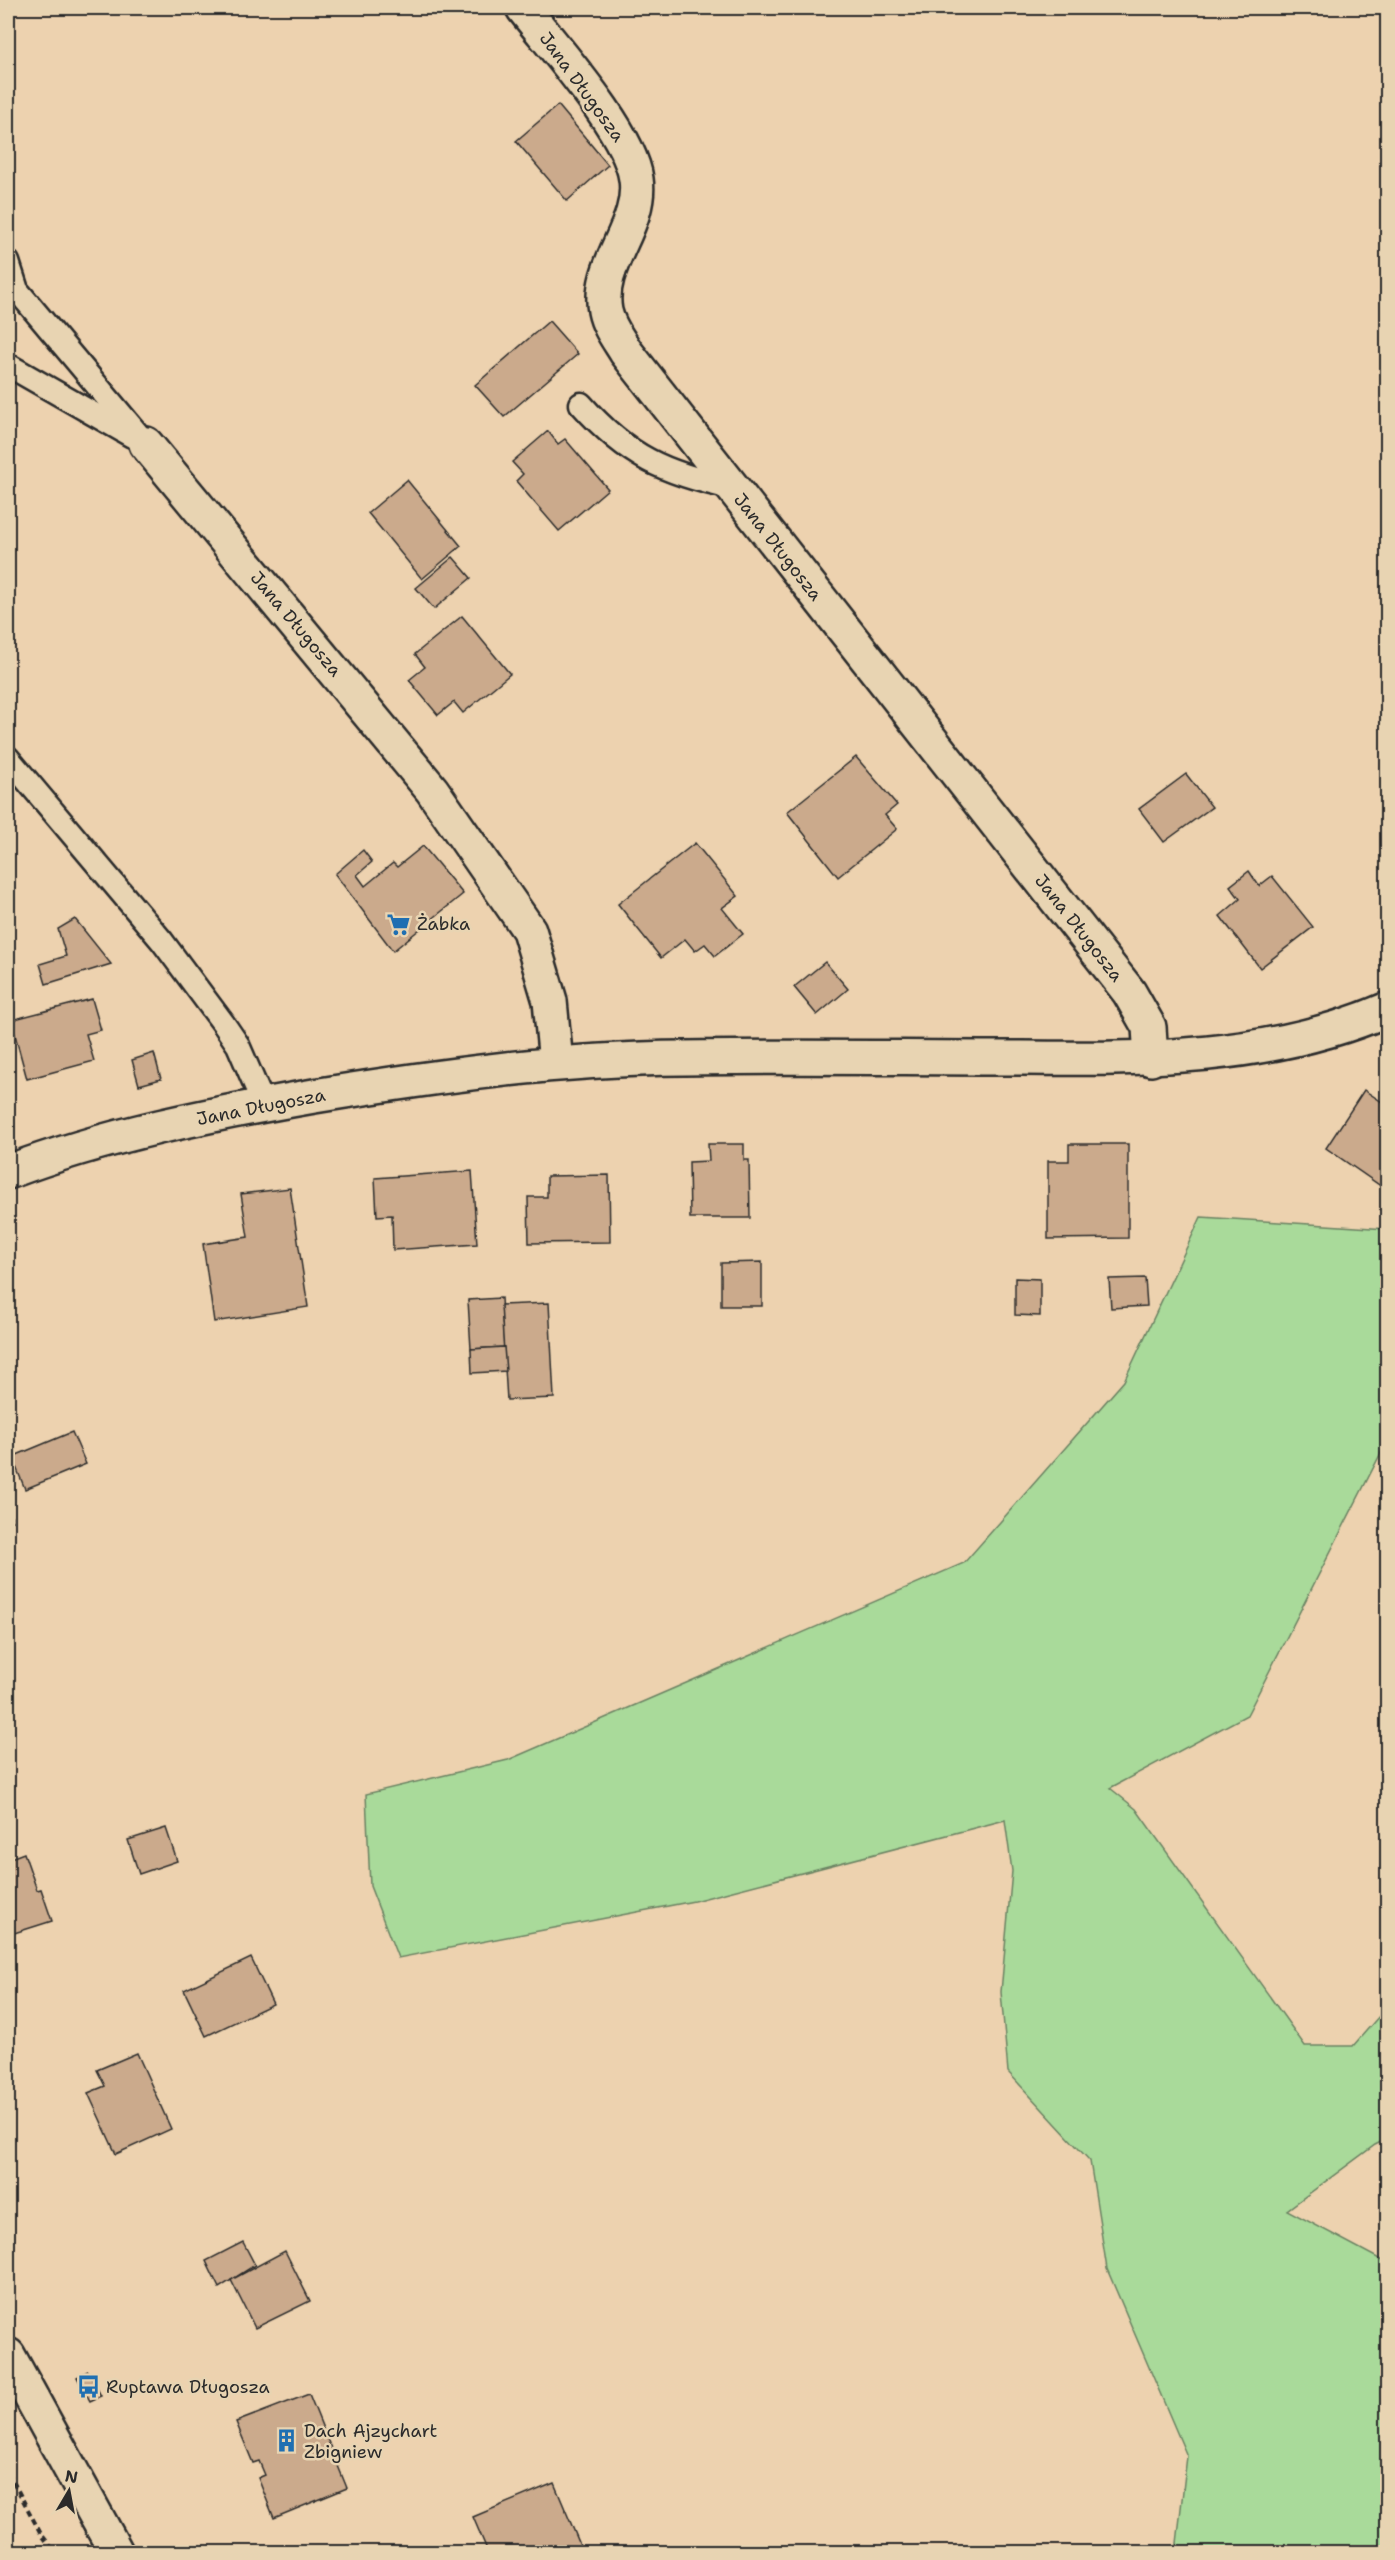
<svg xmlns="http://www.w3.org/2000/svg" width="1395" height="2560" viewBox="0 0 1395 2560" font-family="'Shantell Sans',sans-serif">
<style>
.green{fill:#a9da9a;stroke:#6a8262;stroke-width:1.5}
.building{fill:#cbaa8c;stroke:#2b2b2b;stroke-width:1.5}
.lines{fill:none;stroke-linecap:round;stroke-linejoin:round}
.lane-casing{stroke:#2b2b2b;stroke-width:27}
.street-casing{stroke:#2b2b2b;stroke-width:38}
.secondary-casing{stroke:#2b2b2b;stroke-width:38}
.path{stroke:#2b2b2b;stroke-width:4;stroke-dasharray:6 4.5;stroke-linecap:butt}
.lane{stroke:#e8d4b2;stroke-width:22}
.street{stroke:#e8d4b2;stroke-width:33}
.secondary{stroke:#e8d4b2;stroke-width:33}
.labels{text-anchor:middle;dominant-baseline:central;stroke-width:5;stroke-linejoin:round;paint-order:stroke}
.street-label{font-size:18px;fill:#2b2b2b;stroke:#e8d4b2}
.poi-label{font-size:18px;fill:#2b2b2b;stroke:#e8d4b2;text-anchor:start}
</style>
<rect width="100%" height="100%" fill="#edd2af"/>
<filter id="ink" filterUnits="userSpaceOnUse"><feTurbulence type="fractalNoise" baseFrequency=".0167" numOctaves="2"/><feDisplacementMap in="SourceGraphic" scale="12" xChannelSelector="R" yChannelSelector="G"/><feConvolveMatrix kernelMatrix="1 2 1 2 8 2 1 2 1" color-interpolation-filters="sRGB"/></filter>
<g filter="url(#ink)">
<!-- green -->
<path class="green" d="M 1201,1217 L 1387,1229 L 1387,1441 L 1247,1715 L 1110,1788 L 1136,1809 L 1305,2046 L 1353,2046 L 1387,2007 L 1387,2139 L 1375,2145 L 1287,2210 L 1387,2263 L 1387,2552 L 1176,2552 L 1187,2456 L 1107,2269 L 1090,2161 L 1008,2072 L 1001,1992 L 1012,1871 L 1005,1820 L 694,1901 L 398,1958 L 370,1886 L 366,1794 L 508,1760 L 964,1563 L 1124,1381 Z"/>
<!-- building -->
<g class="building">
<path d="M 558,105 L 608,165 L 567,201 L 516,141 Z"/>
<path d="M 549,321 L 578,354 L 504,417 L 475,385 Z"/>
<path d="M 548,431 L 558,444 L 565,439 L 608,489 L 559,531 L 516,481 L 523,474 L 512,462 Z"/>
<path d="M 407,480 L 461,546 L 422,579 L 368,513 Z"/>
<path d="M 453,557 L 471,578 L 434,609 L 416,588 Z"/>
<path d="M 462,616 L 510,674 L 463,713 L 454,702 L 438,715 L 409,680 L 425,667 L 415,654 Z"/>
<path d="M 856,757 L 897,805 L 885,815 L 897,829 L 838,877 L 787,812 Z"/>
<path d="M 1186,774 L 1212,807 L 1164,842 L 1139,809 Z"/>
<path d="M 695,843 L 738,896 L 722,908 L 743,934 L 715,956 L 705,944 L 695,951 L 685,939 L 661,958 L 618,904 Z"/>
<path d="M 423,846 L 463,894 L 393,951 L 335,874 L 363,850 L 372,862 L 357,875 L 365,886 L 393,863 L 397,867 Z"/>
<path d="M 1249,871 L 1259,886 L 1272,876 L 1313,927 L 1260,968 L 1220,916 L 1240,899 L 1230,886 Z"/>
<path d="M 75,919 L 111,964 L 46,984 L 40,964 L 66,956 L 58,929 Z"/>
<path d="M 825,962 L 848,989 L 817,1015 L 794,987 Z"/>
<path d="M 92,999 L 101,1030 L 86,1034 L 94,1061 L 27,1079 L 11,1020 Z"/>
<path d="M 154,1053 L 161,1079 L 139,1085 L 132,1060 Z"/>
<path d="M 1364,1090 L 1388,1106 L 1388,1191 L 1326,1148 Z"/>
<path d="M 708,1144 L 744,1144 L 744,1160 L 749,1160 L 750,1218 L 690,1218 L 689,1162 L 709,1161 Z"/>
<path d="M 1069,1144 L 1128,1144 L 1128,1238 L 1048,1239 L 1048,1161 L 1069,1161 Z"/>
<path d="M 472,1171 L 477,1244 L 393,1250 L 392,1215 L 377,1216 L 375,1178 Z"/>
<path d="M 609,1175 L 610,1242 L 529,1243 L 528,1197 L 547,1197 L 547,1176 Z"/>
<path d="M 290,1188 L 308,1307 L 214,1322 L 203,1244 L 248,1237 L 241,1194 Z"/>
<path d="M 762,1262 L 762,1306 L 721,1306 L 721,1263 Z"/>
<path d="M 1015,1278 L 1040,1279 L 1040,1316 L 1015,1315 Z"/>
<path d="M 1145,1278 L 1147,1306 L 1111,1308 L 1109,1279 Z"/>
<path d="M 501,1298 L 504,1347 L 471,1349 L 468,1300 Z"/>
<path d="M 549,1303 L 554,1398 L 507,1400 L 501,1305 Z"/>
<path d="M 504,1347 L 506,1371 L 472,1373 L 471,1349 Z"/>
<path d="M 72,1432 L 86,1464 L 25,1489 L 12,1457 Z"/>
<path d="M 8,1508 L 13,1521 L 8,1523 Z"/>
<path d="M 166,1828 L 177,1861 L 139,1874 L 128,1840 Z"/>
<path d="M 24,1853 L 37,1890 L 41,1889 L 52,1921 L 8,1935 L 8,1859 Z"/>
<path d="M 251,1958 L 273,2004 L 206,2036 L 184,1990 Z"/>
<path d="M 137,2053 L 171,2129 L 116,2154 L 88,2093 L 105,2086 L 97,2070 Z"/>
<path d="M 243,2242 L 255,2265 L 219,2288 L 206,2261 Z"/>
<path d="M 285,2251 L 310,2301 L 255,2328 L 231,2280 Z"/>
<path d="M 88,2371 L 101,2396 L 90,2401 L 77,2377 Z"/>
<path d="M 309,2394 L 347,2488 L 274,2518 L 258,2478 L 265,2475 L 259,2461 L 253,2463 L 236,2422 Z"/>
<path d="M 554,2483 L 583,2552 L 488,2552 L 473,2517 Z"/>
</g>
<g class="lines">
<defs>
<g id="lane">
<path d="M 8,262 L 17,290 L 146,444"/>
<path d="M 8,365 L 132,436"/>
<path d="M 581,404 C 628,457 664,473 732,488"/>
<path d="M 8,758 L 162,941 L 223,1023 L 238,1045 L 264,1105"/>
</g>
<g id="street">
<path d="M 523,8 C 554,48 630,132 636,179 C 643,226 596,264 605,311 C 608,326 618,339 626,352 L 1129,992 L 1149,1027 L 1151,1059"/>
<path d="M 146,444 L 432,790 L 529,930 L 550,1001 L 556,1063"/>
<path d="M 8,1172 C 106,1135 211,1114 314,1096 C 437,1076 560,1059 684,1058 C 794,1056 904,1058 1014,1058 C 1141,1059 1269,1061 1388,1009"/>
</g>
<path id="secondary" d="M 8,2355 L 116,2552"/>
</defs>
<!-- lane casing -->
<use href="#lane" class="lane-casing"/>
<!-- street casing -->
<use href="#street" class="street-casing"/>
<!-- secondary casing -->
<use href="#secondary" class="secondary-casing"/>
<!-- path -->
<path class="path" d="M 8,2472 L 41,2534 L 55,2552"/>
<!-- lane -->
<use href="#lane" class="lane"/>
<!-- street -->
<use href="#street" class="street"/>
<!-- secondary -->
<use href="#secondary" class="secondary"/>
</g>
</g>
<!-- icons -->
<defs>
<symbol id="supermarket-bare" viewBox="-9 -9 18 18"><path d="M-6-5.5h2.5l.6 2H6L4.5 2H-2.5L-4.4-4H-6ZM-1.5 3.2a1.3 1.3 0 1 0 .1 0ZM3 3.2a1.3 1.3 0 1 0 .1 0Z" fill="#1f6fb2" stroke="#e8d4b2" stroke-width="2.5" paint-order="stroke"/></symbol>
<symbol id="bus-bare" viewBox="-9 -9 18 18"><path d="M-5-6H5V4H4V6H2V4H-2V6H-4V4H-5ZM-3.5-4V0h7V-4ZM-3.5 1.2v1.5H-2V1.2ZM2 1.2v1.5H3.5V1.2Z" fill="#1f6fb2" stroke="#e8d4b2" stroke-width="2.5" paint-order="stroke"/></symbol>
<symbol id="building-bare" viewBox="-9 -9 18 18"><path d="M-4-6H4V6H1V3H-1V6H-4ZM-2.5-4.3h1.7v1.8h-1.7ZM.8-4.3h1.7v1.8H.8ZM-2.5-1h1.7V.8h-1.7ZM.8-1h1.7V.8H.8Z" fill="#1f6fb2" stroke="#e8d4b2" stroke-width="2.5" paint-order="stroke"/></symbol>
</defs>
<g fill-rule="evenodd">
<use href="#supermarket-bare" x="382" y="908" width="33" height="33"/>
<use href="#bus-bare" x="72" y="2370" width="33" height="33"/>
<use href="#building-bare" x="270" y="2424" width="33" height="33"/>
</g>
<g class="labels">
<!-- street labels -->
<g class="street-label">
<text transform="translate(582 87) rotate(54)">Jana Długosza</text>
<text transform="translate(778 547) rotate(52)">Jana Długosza</text>
<text transform="translate(296 624) rotate(50)">Jana Długosza</text>
<text transform="translate(1079 928) rotate(52)">Jana Długosza</text>
<text transform="translate(261 1107) rotate(-11)">Jana Długosza</text>
</g>
<!-- poi labels -->
<g class="poi-label">
<text x="417" y="924">Żabka</text>
<text x="106" y="2387">Ruptawa Długosza</text>
<text x="304" y="2431">Dach Ajzychart<tspan x="304" dy="21">Zbigniew</tspan></text>
</g>
</g>
<!-- margin -->
<rect width="1395" height="2560" fill="none" stroke="#e8d4b2" stroke-width="30"/>
<rect x="15" y="15" width="1365" height="2530" fill="none" stroke="#2b2b2b" stroke-width="2" filter="url(#ink)"/>
<!-- north arrow -->
<g transform="translate(69 2491) rotate(10)" stroke="#e8d4b2" stroke-width="4.5" paint-order="stroke">
<path d="M0-4.5L10 22L0 15L-10 22Z" fill="#2b2b2b"/>
<text y="-9" font-size="16" font-weight="bold" text-anchor="middle" fill="#2b2b2b">N</text>
</g>
</svg>
